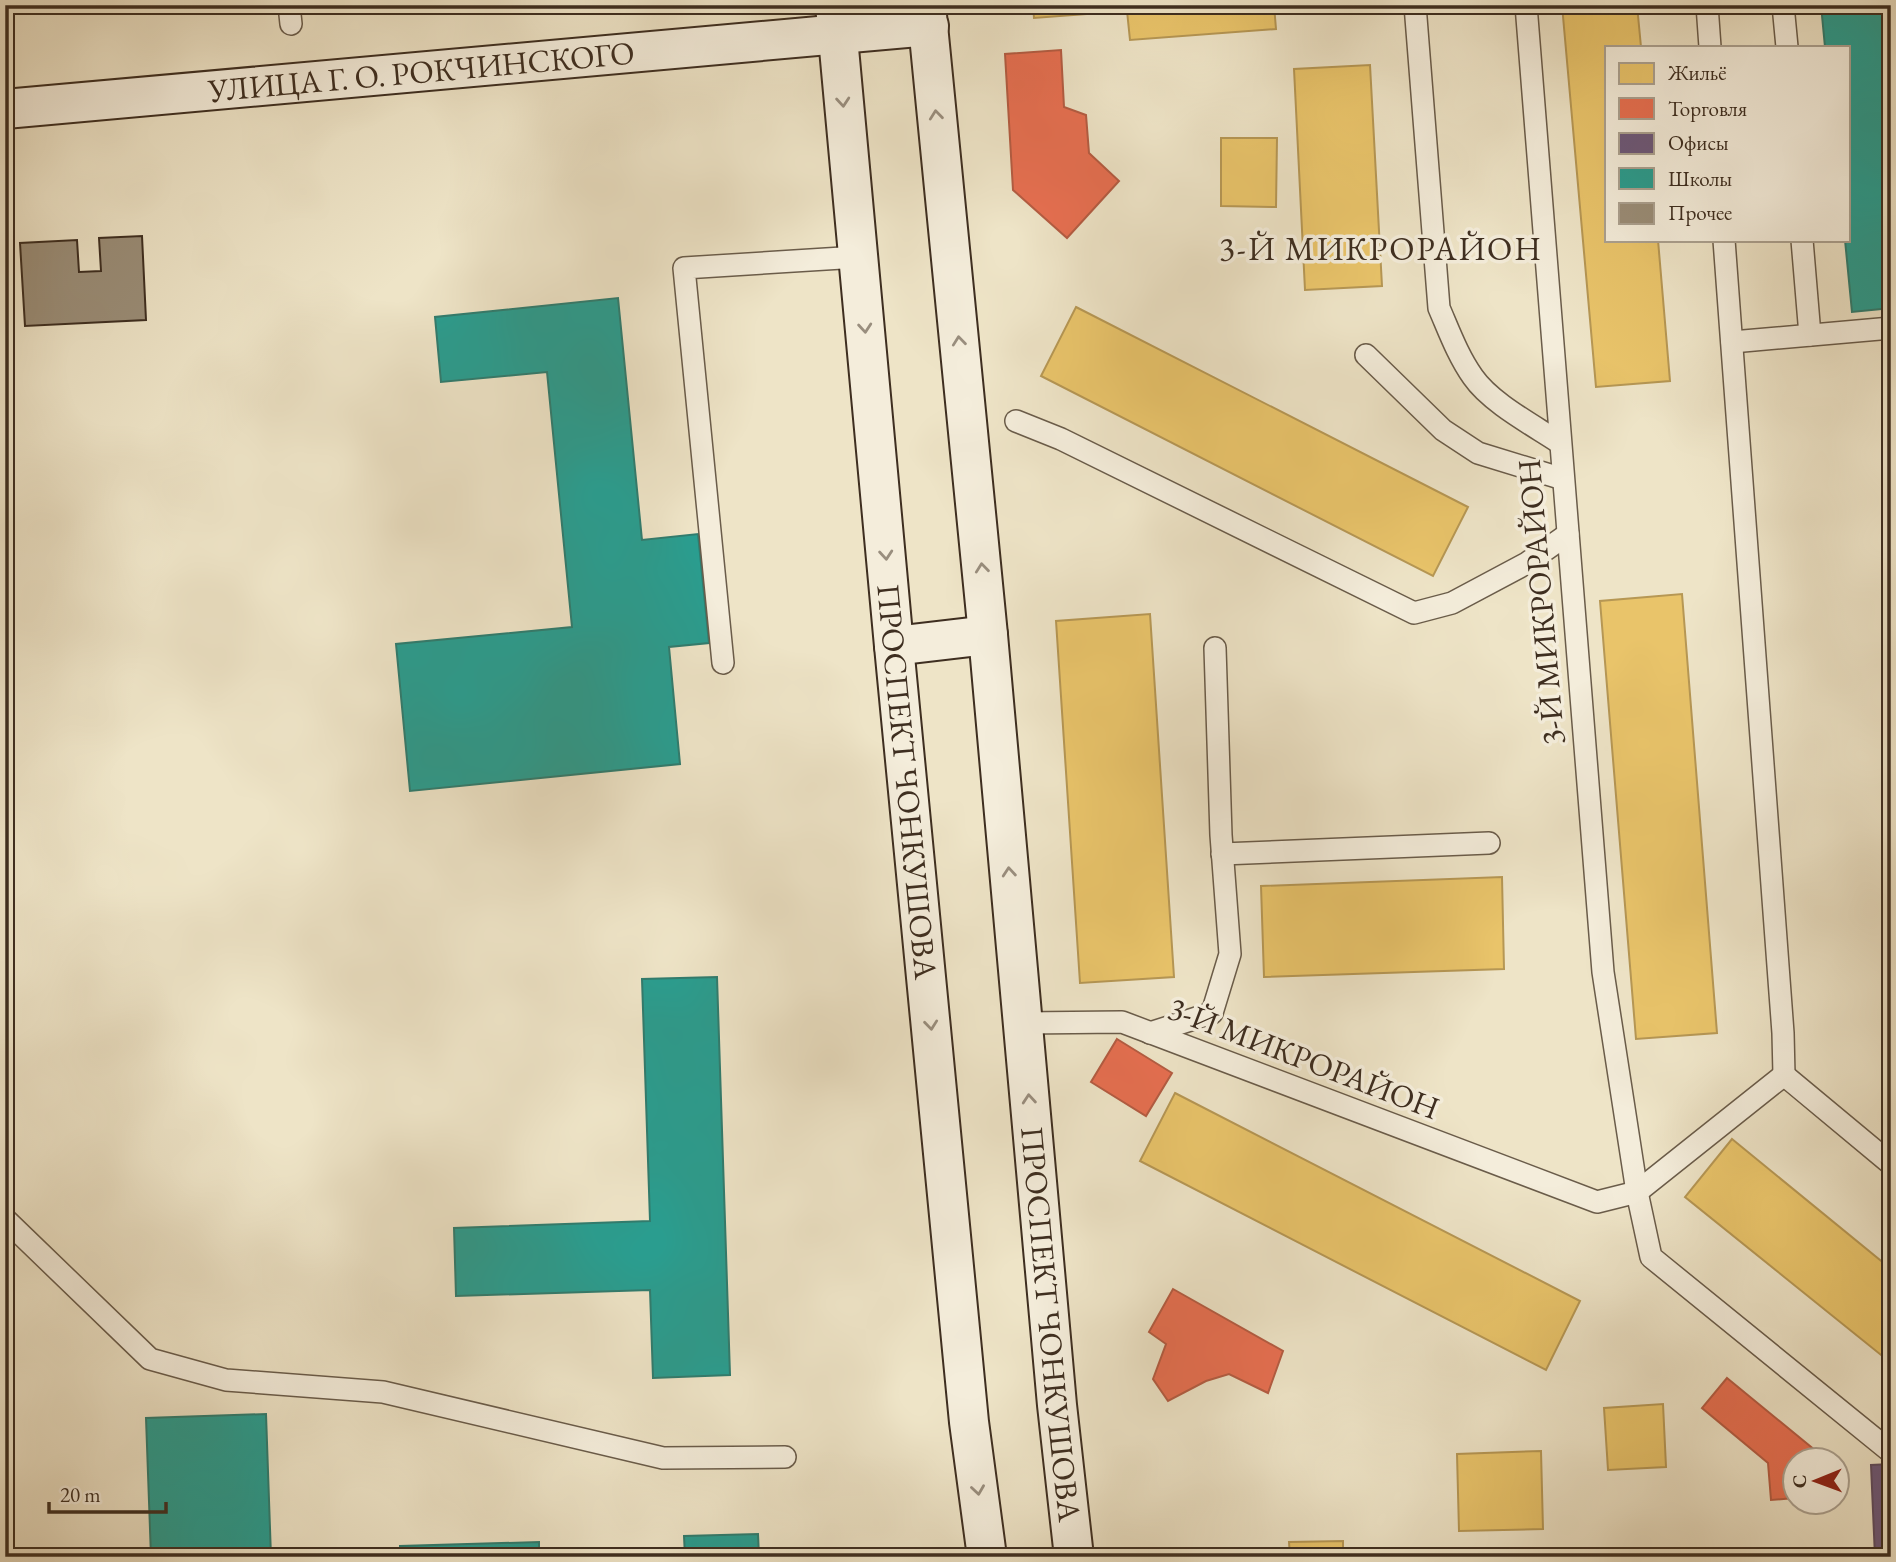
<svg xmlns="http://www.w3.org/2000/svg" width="1896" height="1562" viewBox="0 0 1896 1562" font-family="'EB Garamond',serif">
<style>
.homes{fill:#e9c46a;stroke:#b69754;stroke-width:2}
.shops{fill:#e76f51;stroke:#b45c42;stroke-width:2}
.offices{fill:#6d597a;stroke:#5f4c5f;stroke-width:2}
.schools{fill:#2a9d8f;stroke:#307c6e;stroke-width:2}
.building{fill:#9a8d77;stroke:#3e2e20;stroke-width:2}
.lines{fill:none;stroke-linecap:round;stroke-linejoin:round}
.lane-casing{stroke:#6a5c4a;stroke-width:24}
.secondary-casing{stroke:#3e2e20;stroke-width:42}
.lane{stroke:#f4eddb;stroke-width:21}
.secondary{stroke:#f4eddb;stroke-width:38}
.oneway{stroke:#998e7e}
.labels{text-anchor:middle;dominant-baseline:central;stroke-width:7;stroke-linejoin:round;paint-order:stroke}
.street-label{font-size:32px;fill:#3e2e20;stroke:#f4eddb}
.neighbourhood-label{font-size:33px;letter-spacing:2px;fill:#3e2e20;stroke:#f4eddb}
</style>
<rect width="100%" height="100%" fill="#eee4c7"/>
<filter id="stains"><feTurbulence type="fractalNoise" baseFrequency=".00286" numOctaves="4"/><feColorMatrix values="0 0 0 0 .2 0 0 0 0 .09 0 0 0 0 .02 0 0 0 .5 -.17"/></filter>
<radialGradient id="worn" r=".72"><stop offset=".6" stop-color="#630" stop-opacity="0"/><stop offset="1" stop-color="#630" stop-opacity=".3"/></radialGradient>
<!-- homes -->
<g class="homes">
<path d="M 5,5 L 62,5 L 62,8 L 5,13 Z"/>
<path d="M 1033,5 L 1274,5 L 1276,29 L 1130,40 L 1127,11 L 1034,18 Z"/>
<path d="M 1562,5 L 1637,5 L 1641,47 L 1607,47 L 1607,240 L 1658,240 L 1670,381 L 1596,387 Z"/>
<path d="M 1370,65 L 1382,286 L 1305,290 L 1294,69 Z"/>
<path d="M 1221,138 L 1277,138 L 1276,207 L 1221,206 Z"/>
<path d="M 1076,307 L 1468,507 L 1433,576 L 1041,376 Z"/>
<path d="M 1682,594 L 1717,1033 L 1636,1039 L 1600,601 Z"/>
<path d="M 1150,614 L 1174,977 L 1080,983 L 1056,621 Z"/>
<path d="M 1502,877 L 1504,969 L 1264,977 L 1261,886 Z"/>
<path d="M 1175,1093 L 1580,1301 L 1546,1370 L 1140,1161 Z"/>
<path d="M 1732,1139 L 1891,1269 L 1891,1363 L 1685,1197 Z"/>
<path d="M 1663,1404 L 1666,1467 L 1608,1470 L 1604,1408 Z"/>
<path d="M 1541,1451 L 1543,1529 L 1459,1531 L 1457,1454 Z"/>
<path d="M 1343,1541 L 1343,1557 L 1290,1557 L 1289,1542 Z"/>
</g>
<!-- shops -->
<g class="shops">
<path d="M 1061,50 L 1064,107 L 1086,115 L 1089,153 L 1119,181 L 1067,238 L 1013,190 L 1005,54 Z"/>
<path d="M 1117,1039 L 1172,1073 L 1146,1116 L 1091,1082 Z"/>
<path d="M 1173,1289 L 1283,1351 L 1268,1393 L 1229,1374 L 1206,1381 L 1168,1401 L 1153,1379 L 1166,1344 L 1149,1332 Z"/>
<path d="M 1727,1378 L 1816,1451 L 1816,1460 L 1794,1460 L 1794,1498 L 1771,1500 L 1768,1463 L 1702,1408 Z"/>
</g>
<!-- offices -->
<path class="offices" d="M 1891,1464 L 1891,1557 L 1875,1557 L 1871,1465 Z"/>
<!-- schools -->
<g class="schools">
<path d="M 1821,5 L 1891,5 L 1891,308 L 1852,312 L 1845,240 L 1849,240 L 1849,47 L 1825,47 Z"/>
<path d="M 618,298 L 642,540 L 698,534 L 709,643 L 669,647 L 680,764 L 410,791 L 396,644 L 572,627 L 547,372 L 441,382 L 435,317 Z"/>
<path d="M 717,977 L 730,1375 L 653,1378 L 650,1290 L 456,1296 L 454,1228 L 650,1221 L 642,979 Z"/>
<path d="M 266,1414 L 271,1557 L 151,1557 L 146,1418 Z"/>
<path d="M 758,1534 L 759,1557 L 685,1557 L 684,1536 Z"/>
<path d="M 539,1542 L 539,1557 L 400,1557 L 400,1546 Z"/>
</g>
<!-- building -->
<path class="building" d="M 142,236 L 146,320 L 25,326 L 20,243 L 77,240 L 79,272 L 101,271 L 99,238 Z"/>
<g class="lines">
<defs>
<g id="lane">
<path d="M 289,5 L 291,24"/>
<path d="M 1415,5 L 1439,308 C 1449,331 1458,356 1473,377 C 1491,403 1533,425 1560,443"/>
<path d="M 1526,5 L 1603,972 L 1637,1192 L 1651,1257 L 1891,1452"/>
<path d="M 1707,5 L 1710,47"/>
<path d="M 1783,5 L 1787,47"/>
<path d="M 1724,240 L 1783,1033 L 1784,1075"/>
<path d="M 1802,240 L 1810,335"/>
<path d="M 1732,342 L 1891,328"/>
<path d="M 1366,355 L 1443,430 L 1478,453 L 1563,479"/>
<path d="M 1016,421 L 1061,439 L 1414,613 L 1452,603 L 1527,563 L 1568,534"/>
<path d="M 723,663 L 684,268 L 858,257"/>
<path d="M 1222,854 L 1489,843"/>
<path d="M 1023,1023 L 1122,1022 L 1597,1202 L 1637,1192 L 1784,1075"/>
<path d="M 1150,1033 L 1212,1013 L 1230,954 L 1221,835 L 1215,648"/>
<path d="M 1784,1075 L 1891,1164"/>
<path d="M 5,1219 L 150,1359 L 226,1380 L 383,1392 L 663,1458 L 785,1457"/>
</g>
<g id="secondary">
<path id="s1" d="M 835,5 L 894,646 L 969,1422 L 987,1557"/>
<path id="s2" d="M 926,5 L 988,635 L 1057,1405 L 1074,1557"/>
<path id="s3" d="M 5,109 L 929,26"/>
<path d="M 894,646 L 988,635"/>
</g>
</defs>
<!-- lane casing -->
<use href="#lane" class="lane-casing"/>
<!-- secondary casing -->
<use href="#secondary" class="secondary-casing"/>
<!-- lane -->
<use href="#lane" class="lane"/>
<!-- secondary -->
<use href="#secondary" class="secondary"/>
</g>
<!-- one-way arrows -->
<defs><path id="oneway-chevron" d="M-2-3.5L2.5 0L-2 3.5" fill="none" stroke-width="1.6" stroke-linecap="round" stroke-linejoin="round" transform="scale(1.75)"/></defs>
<g class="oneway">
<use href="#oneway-chevron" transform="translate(843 102) rotate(85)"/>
<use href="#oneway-chevron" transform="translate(936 115) rotate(-96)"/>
<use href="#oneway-chevron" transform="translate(865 328) rotate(85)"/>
<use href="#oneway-chevron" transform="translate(959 341) rotate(-96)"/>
<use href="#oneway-chevron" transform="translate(886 555) rotate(85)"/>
<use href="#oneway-chevron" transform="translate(982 568) rotate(-96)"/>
<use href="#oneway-chevron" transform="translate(1009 872) rotate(-95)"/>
<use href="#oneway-chevron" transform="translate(931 1025) rotate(84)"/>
<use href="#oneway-chevron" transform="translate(1029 1099) rotate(-95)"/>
<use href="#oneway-chevron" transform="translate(978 1490) rotate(82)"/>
</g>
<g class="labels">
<!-- street labels -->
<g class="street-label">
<text stroke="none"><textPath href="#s3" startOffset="418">УЛИЦА Г. О. РОКЧИНСКОГО</textPath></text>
<text transform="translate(1541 602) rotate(-95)">3-Й МИКРОРАЙОН</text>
<text stroke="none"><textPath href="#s1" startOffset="780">ПРОСПЕКТ ЧОНКУШОВА</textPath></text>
<text transform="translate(1304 1058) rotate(21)">3-Й МИКРОРАЙОН</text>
<text stroke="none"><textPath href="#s2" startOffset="1325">ПРОСПЕКТ ЧОНКУШОВА</textPath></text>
</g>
<!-- neighbourhood labels -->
<g class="neighbourhood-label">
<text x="1381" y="248">3-Й МИКРОРАЙОН</text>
</g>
</g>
<!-- margin -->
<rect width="1896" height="1562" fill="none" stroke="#eee4c7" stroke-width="28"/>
<rect x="7" y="7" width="1882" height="1548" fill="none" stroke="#3e2e20" stroke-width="3.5"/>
<rect x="14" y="14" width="1868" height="1534" fill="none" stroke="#3e2e20" stroke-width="2"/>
<!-- legend -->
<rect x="1605" y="46" width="245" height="196" fill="#f4eddb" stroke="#aba190" stroke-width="2"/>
<rect x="1619" y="63" width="35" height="21" fill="#e9c46a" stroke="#aba190" stroke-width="2"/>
<text x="1668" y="80" font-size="21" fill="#3e2e20">Жильё</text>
<rect x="1619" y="98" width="35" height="21" fill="#e76f51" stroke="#aba190" stroke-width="2"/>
<text x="1668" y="116" font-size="21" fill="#3e2e20">Торговля</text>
<rect x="1619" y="133" width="35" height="21" fill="#6d597a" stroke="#aba190" stroke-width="2"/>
<text x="1668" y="150" font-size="21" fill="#3e2e20">Офисы</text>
<rect x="1619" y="168" width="35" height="21" fill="#2a9d8f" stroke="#aba190" stroke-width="2"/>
<text x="1668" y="186" font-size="21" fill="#3e2e20">Школы</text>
<rect x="1619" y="203" width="35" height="21" fill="#9a8d77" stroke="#aba190" stroke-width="2"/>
<text x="1668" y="220" font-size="21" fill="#3e2e20">Прочее</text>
<!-- north arrow -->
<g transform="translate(1816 1481) rotate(269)"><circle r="33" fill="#f4eddb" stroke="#aba190" stroke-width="2"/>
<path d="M0-5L12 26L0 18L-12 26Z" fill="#8f2418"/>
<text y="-10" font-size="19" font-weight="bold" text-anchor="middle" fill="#3e2e20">С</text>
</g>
<!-- scale -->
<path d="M49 1502v10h117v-10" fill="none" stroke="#3e2e20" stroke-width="3.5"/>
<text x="60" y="1502" font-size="21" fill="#3e2e20" stroke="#f4eddb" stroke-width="5" paint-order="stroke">20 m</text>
<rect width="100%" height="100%" filter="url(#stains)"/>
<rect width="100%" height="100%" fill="url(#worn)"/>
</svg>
